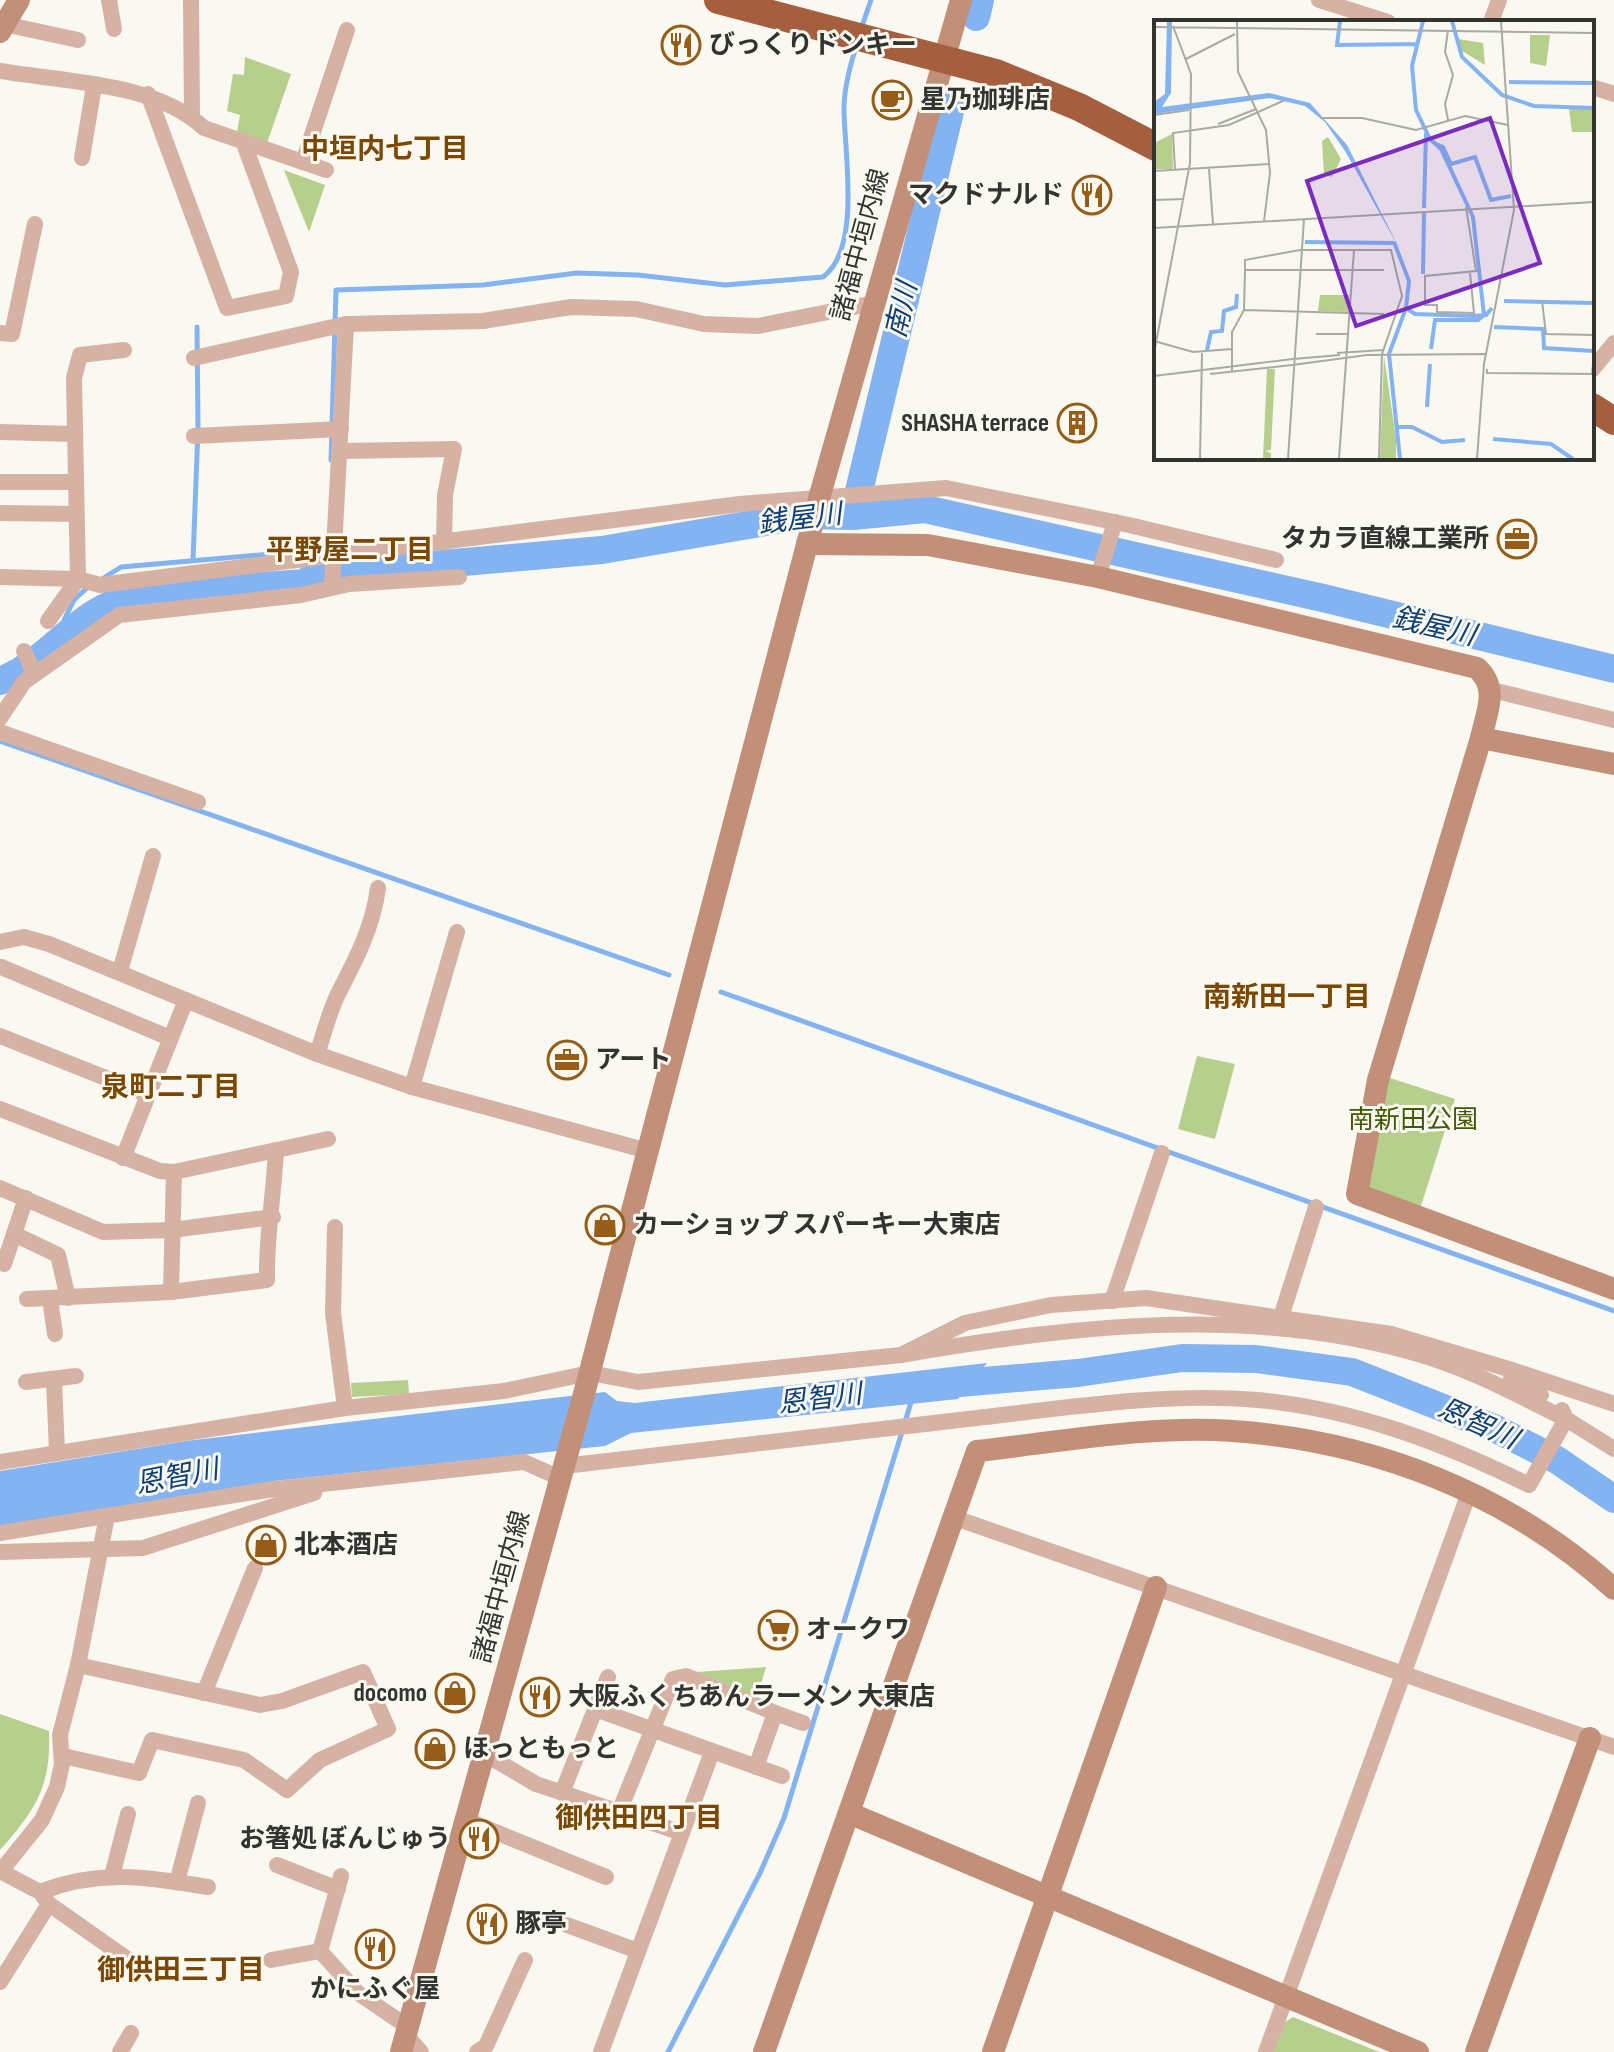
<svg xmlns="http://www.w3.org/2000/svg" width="1614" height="2052" viewBox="0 0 1614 2052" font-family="'Sofia Sans Condensed','Noto Sans JP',sans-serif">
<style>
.green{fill:#b6cf8c}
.water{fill:#83b3f0}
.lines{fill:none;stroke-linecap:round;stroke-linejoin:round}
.stream{stroke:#83b3f0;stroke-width:5}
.river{stroke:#83b3f0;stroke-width:28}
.street{stroke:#d5b2a3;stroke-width:16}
.secondary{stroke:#c28f79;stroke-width:22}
.highway{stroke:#a55f3f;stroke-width:28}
.labels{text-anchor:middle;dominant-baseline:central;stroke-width:6;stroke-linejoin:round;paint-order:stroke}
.poi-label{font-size:26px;font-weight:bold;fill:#333330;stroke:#f9f8f1;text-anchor:start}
.street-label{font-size:26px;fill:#333330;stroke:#f9f8f1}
.park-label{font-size:26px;fill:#425904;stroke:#f9f8f1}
.neighbourhood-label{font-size:28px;font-weight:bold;fill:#7a4800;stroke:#f9f8f1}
.water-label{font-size:28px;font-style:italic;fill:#0d3e74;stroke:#f9f8f1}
.inset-river{fill:none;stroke:#83b3f0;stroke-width:4}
.inset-road{fill:none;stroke:#aaa9a4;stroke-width:2}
.view{fill:#7b2cbf;fill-opacity:0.15;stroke:#7b2cbf;stroke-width:4}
.inset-edge{fill:none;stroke:#333330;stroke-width:4}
</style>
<rect width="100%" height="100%" fill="#f9f8f1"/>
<!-- green -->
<g class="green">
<path d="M 245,57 L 291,74 L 267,143 L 237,132 L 240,115 L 227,111 L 233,74 L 244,75 Z"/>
<path d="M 284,170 L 325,185 L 309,232 Z"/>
<path d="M 1197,1056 L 1235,1064 L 1215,1139 L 1178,1129 Z"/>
<path d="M 1387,1077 L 1455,1099 L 1420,1209 L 1373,1194 L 1367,1184 Z"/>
<path d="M 408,1380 L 409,1394 L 352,1397 L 351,1383 Z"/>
<path d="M 766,1667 L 757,1697 L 697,1672 Z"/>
<path d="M 0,1714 L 49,1731 C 51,1787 36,1809 0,1850 Z"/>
<path d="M 1293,2017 L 1379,2052 L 1274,2052 L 1285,2022 Z"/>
</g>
<!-- water -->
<path class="water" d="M 987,1363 L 958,1399 L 631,1433 L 605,1446 L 275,1481 L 0,1526 L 0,1471 L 186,1441 L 561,1397 L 605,1392 L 617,1401 L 635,1403 Z"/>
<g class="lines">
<!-- stream -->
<g class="stream">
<path d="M 861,29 L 871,0"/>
<path d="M 331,460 L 336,290 L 483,285 L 577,273 L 638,275 L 725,285 L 823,277 C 862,248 844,152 844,108 C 844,87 850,66 856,47"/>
<path d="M 193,560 L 198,428 L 197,327"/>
<path d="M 102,579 L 121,567 L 306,551"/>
<path d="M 67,634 L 64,620 L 74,600 L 90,585"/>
<path d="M 0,741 L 669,975"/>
<path d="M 721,992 L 1614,1311"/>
<path d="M 668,2052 L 760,1873 L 784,1818 L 912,1399"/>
</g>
<!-- river -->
<g class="river">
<path d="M 976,17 L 980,0"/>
<path d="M 853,516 L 952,103"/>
<path d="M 0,681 C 54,659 74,611 135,596 L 304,583 L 316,575 L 602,550 L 806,515 L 853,516 L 925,509 L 1323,598 L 1614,669"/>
<path d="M 936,1385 L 1078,1373 L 1182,1358 L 1256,1359 L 1352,1372 L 1494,1428 L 1557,1460 L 1614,1499"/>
</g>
<!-- street -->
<g class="street">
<path d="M 109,0 L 114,29"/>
<path d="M 191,0 L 192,117"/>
<path d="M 1319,0 L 1388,22"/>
<path d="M 1491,22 L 1499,0"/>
<path d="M 4,24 L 78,40"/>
<path d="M 0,71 C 64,82 155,82 204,128 L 326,170"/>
<path d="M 1592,87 L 1614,94"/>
<path d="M 148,94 L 227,308 L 286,296 L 291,272 L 243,141"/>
<path d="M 82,158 L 94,86"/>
<path d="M 303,162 L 347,30"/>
<path d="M 0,333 L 12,334 L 35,224"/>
<path d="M 194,358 L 346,324 L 483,321 L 571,307 L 636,309 L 704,324 L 758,326 L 874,303"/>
<path d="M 1592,370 L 1614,343"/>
<path d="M 0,432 L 74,434"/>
<path d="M 194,436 L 341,429"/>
<path d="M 341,451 L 454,449 L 445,495 L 444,543"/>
<path d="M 0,482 L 75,482"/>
<path d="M 0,513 L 76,514"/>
<path d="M 0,577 L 78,579 L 100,585 L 740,504 L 946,488 L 1129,525 L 1276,560"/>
<path d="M 1098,577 L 1115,522"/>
<path d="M 332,587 L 346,324"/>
<path d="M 48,621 L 78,579 L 74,378 L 80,355 L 124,350"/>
<path d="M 24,651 L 34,673"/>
<path d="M 1492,690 L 1614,720"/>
<path d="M 0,718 L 24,682 L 119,615 L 301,595 L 349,584 L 459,577"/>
<path d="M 0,732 L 198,802"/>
<path d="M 0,942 L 24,937 L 49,944 L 317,1054 L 412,1087 L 648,1151"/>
<path d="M 1,967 L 170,1038"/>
<path d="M 120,971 L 153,856"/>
<path d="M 0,1036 L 146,1094"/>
<path d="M 317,1054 C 324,1034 329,1012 338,994 C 356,959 373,927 378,888"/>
<path d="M 412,1087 L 457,932"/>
<path d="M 0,1109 L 160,1171 L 174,1172 L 328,1139"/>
<path d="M 123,1158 L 186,1000"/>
<path d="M 0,1188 L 103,1232 L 172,1230 L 273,1217"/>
<path d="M 335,1227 L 333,1313 L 345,1408"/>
<path d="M 14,1234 L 58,1255 L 68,1298"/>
<path d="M 4,1264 L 26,1198"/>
<path d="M 171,1292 L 174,1172"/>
<path d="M 27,1299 L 171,1292 L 267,1280 C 266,1236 274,1194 276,1150"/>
<path d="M 50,1299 L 55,1334"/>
<path d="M 1112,1301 L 1162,1153"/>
<path d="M 1281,1317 L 1316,1207"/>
<path d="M 1512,1370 L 1614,1404"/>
<path d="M 54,1381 L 57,1451"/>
<path d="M 26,1382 L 76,1376"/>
<path d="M 1562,1410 L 1566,1419 L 1614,1449"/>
<path d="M 0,1462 L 345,1408 L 504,1391 L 590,1373 L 638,1382 L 901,1355 L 965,1323 L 1051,1305 L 1146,1298 L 1391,1334 L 1512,1370 L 1511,1379 L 1541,1395"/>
<path d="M 564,1466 C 699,1450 834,1435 968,1419 C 1064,1408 1162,1392 1258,1400 C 1354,1409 1444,1443 1529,1485 L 1566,1419 C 1521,1397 1476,1372 1428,1357 C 1256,1304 1075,1325 901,1355"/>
<path d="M 955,1518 L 1614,1747"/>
<path d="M 0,1533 L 267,1490 L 524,1462 L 560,1478"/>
<path d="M 0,1552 L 143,1548 L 314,1493 L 315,1489"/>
<path d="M 204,1693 L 255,1568"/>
<path d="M 595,1709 L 782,1776"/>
<path d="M 485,1754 L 536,1784 L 682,1833"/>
<path d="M 63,1756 L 139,1773 L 152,1740 L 244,1760 L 287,1790 L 320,1760 L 388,1729 L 363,1672 L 282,1701 L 260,1705 L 78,1665"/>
<path d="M 756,1767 L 775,1713 L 803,1723"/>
<path d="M 562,1793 L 608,1677"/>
<path d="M 619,1812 L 673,1679 L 686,1676 L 775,1713"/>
<path d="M 466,1820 L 606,1877"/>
<path d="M 277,1865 L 338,1889"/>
<path d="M 0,1871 L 40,1892 L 49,1904 L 0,1982"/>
<path d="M 1,1871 L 42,1820 L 57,1787 L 62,1764 L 60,1735 L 78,1665 L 107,1516"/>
<path d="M 112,1876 L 128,1814"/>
<path d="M 341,1876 L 320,1951 L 358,1993 L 408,2027"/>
<path d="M 177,1882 L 198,1803"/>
<path d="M 40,1892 C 101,1869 146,1877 208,1887"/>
<path d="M 49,1904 L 133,1963"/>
<path d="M 567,1925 L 638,1951"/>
<path d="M 271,1960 L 320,1951"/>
<path d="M 406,2035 L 421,2052"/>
<path d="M 120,2052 L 131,2033"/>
<path d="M 477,2052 L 486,2046 L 525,1960"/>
<path d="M 601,2052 L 712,1752"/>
<path d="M 1266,2052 L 1470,1490"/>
</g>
<!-- secondary -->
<g class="secondary">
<path d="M 0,32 L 19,0"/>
<path d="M 807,544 L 928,545 L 1098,577 L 1477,668 C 1499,688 1487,711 1481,738 L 1378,1080 L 1357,1194 L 1614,1289"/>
<path d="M 1481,738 L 1614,764"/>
<path d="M 849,1813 L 1418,2052"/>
<path d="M 401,2052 L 584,1394 L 820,495 L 961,0"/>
<path d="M 764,2052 L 977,1451 C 1060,1442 1149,1425 1233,1431 C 1374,1441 1509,1494 1614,1589"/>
<path d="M 993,2052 L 1156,1587"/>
<path d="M 1476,2052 L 1590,1738"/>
</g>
<!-- highway -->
<g class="highway">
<path d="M 718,0 L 996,73 L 1079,107 L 1156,147"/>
<path d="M 1592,407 L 1614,421"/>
</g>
</g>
<!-- icons -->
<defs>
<symbol id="restaurant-ring" viewBox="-11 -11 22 22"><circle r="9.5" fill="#f9f8f1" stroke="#955d17" stroke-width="1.5"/><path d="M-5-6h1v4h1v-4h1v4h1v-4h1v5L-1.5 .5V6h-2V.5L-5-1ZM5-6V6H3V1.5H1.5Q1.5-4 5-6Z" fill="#955d17"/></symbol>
<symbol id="cafe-ring" viewBox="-11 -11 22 22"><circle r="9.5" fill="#f9f8f1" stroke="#955d17" stroke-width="1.5"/><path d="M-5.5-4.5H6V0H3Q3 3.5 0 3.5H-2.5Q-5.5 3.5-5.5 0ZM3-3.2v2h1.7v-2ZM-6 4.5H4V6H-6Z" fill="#955d17"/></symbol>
<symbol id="building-ring" viewBox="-11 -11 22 22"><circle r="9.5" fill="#f9f8f1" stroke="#955d17" stroke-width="1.5"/><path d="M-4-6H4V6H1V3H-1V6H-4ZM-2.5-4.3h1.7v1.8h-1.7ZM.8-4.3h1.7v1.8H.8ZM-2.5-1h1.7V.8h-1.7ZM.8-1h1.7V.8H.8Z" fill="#955d17"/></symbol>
<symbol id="office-ring" viewBox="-11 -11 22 22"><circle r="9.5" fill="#f9f8f1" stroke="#955d17" stroke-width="1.5"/><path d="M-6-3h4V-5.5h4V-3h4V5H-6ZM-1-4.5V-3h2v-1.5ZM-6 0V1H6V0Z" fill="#955d17"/></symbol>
<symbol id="shop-ring" viewBox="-11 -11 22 22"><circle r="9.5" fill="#f9f8f1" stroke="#955d17" stroke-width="1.5"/><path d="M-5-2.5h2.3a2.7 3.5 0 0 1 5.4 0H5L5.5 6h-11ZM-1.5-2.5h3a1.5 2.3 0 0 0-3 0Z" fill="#955d17"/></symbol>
<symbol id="supermarket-ring" viewBox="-11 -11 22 22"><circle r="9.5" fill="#f9f8f1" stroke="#955d17" stroke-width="1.5"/><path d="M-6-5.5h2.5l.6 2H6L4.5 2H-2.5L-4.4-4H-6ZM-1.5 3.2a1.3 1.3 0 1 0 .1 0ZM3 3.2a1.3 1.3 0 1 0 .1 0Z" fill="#955d17"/></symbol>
</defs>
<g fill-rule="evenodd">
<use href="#restaurant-ring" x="659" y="23" width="44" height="44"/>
<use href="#cafe-ring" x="870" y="78" width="44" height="44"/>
<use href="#restaurant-ring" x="1070" y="173" width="44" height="44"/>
<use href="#building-ring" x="1055" y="401" width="44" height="44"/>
<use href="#office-ring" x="1495" y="517" width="44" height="44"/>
<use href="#office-ring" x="545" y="1038" width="44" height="44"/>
<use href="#shop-ring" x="583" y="1203" width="44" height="44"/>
<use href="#shop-ring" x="244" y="1523" width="44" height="44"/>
<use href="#supermarket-ring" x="756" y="1608" width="44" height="44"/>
<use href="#shop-ring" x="433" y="1671" width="44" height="44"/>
<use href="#restaurant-ring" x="518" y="1675" width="44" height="44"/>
<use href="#shop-ring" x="413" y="1727" width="44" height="44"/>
<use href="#restaurant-ring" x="457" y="1817" width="44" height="44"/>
<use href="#restaurant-ring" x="465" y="1902" width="44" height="44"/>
<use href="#restaurant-ring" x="353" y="1927" width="44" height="44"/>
</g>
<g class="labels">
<!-- poi labels -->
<g class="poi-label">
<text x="709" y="45">びっくりドンキー</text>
<text x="920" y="100">星乃珈琲店</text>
<text x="1064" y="195" text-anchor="end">マクドナルド</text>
<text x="1049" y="423" text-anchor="end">SHASHA terrace</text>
<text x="1489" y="539" text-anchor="end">タカラ直線工業所</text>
<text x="595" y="1060">アート</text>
<text x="633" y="1225">カーショップ スパーキー大東店</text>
<text x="294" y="1545">北本酒店</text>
<text x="806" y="1630">オークワ</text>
<text x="427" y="1693" text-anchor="end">docomo</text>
<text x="568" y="1697">大阪ふくちあんラーメン 大東店</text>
<text x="463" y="1749">ほっともっと</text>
<text x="451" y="1839" text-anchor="end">お箸処 ぼんじゅう</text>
<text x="515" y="1924">豚亭</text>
<text x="375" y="1989" text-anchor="middle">かにふぐ屋</text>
</g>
<!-- street labels -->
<g class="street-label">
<text transform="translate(861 245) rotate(-75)">諸福中垣内線</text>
<text transform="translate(502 1587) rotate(-75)">諸福中垣内線</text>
</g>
<!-- park labels -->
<g class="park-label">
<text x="1413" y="1120">南新田公園</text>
</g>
<!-- neighbourhood labels -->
<g class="neighbourhood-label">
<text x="385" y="149">中垣内七丁目</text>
<text x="350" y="550">平野屋二丁目</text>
<text x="1287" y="997">南新田一丁目</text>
<text x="171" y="1087">泉町二丁目</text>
<text x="639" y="1818">御供田四丁目</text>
<text x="181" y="1970">御供田三丁目</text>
</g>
<!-- water labels -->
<g class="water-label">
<text transform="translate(902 310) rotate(-77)">南川</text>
<text transform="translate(800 519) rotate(-7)">銭屋川</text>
<text transform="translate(1434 627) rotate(13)">銭屋川</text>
<text transform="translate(820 1399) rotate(-7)">恩智川</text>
<text transform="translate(1478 1424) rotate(24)">恩智川</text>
<text transform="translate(177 1477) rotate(-11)">恩智川</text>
</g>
</g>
<!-- overview -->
<g transform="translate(1154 20)">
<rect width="440" height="440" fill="#f9f8f1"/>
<path d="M 376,15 L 396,15 L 392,46 L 376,43 ZM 304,19 L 329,23 L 331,45 L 305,29 ZM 440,89 L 440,112 L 418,112 L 415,89 ZM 18,114 L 19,149 L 0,149 L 0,123 ZM 174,117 L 187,139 L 178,157 L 170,155 L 168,121 ZM 166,275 L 195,275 L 195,292 L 164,291 ZM 230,336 L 242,419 L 242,439 L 226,439 ZM 113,349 L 121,349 L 117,430 L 111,431 L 117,433 L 117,439 L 109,439 Z" fill="#b6cf8c"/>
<path d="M 13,1 L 18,1 L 17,73 L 8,87 L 115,73 L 156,83 L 193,125 L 245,228 L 191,131 L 171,102 L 151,86 L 116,78 L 0,94 L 0,82 L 11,74 Z" fill="#83b3f0"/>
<path class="inset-river" d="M 186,1 L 183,25 L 264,24M 269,1 L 258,46 L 262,90 L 276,119 L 287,129 L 319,197 L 330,295M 298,1 L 308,37 L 348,75 L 380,86 L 440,88M 355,62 L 440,63M 282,124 L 289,127 L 297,144 L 321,137 L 337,180 L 357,176M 270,188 L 272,113M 151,222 L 240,223M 240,222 L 255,261 L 252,288 L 235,334 L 246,439M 269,254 L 270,193M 350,281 L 440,283M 252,288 L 261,294 L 319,296 L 332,295 L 338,288M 340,307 L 389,309 L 390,328 L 440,331M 277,329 L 281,300 L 324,300 L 330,295M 53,330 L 57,312 L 68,311 L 70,291 L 82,287 L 83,274M 273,387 L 276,344M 243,407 L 258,407 L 288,422 L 311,420M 339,419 L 397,424 L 419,439"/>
<path class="inset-road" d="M 83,1 L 84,52 L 112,110 L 116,153 L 110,201M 0,7 L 440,13M 32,39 L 81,14M 0,95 L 35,90M 166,98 L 208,98 L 262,110 L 311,96 L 354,105M 294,100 L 291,84 L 299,55 L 291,32 L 294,10M 64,104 L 102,89M 55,149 L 59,204M 21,150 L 19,113 L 75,105 L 131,80M 0,151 L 115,144M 0,180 L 30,179M 312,187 L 322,251 L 271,256 L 271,285 L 283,285 L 283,292 L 320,293 L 316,253M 0,208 L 440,182M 91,250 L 91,240 L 146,230 L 237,230 L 248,276 L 228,334 L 225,439M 388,281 L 392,314 L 440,315M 90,290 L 91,250 L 230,250M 162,314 L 195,314M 0,321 L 39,332 L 78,329M 0,333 L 36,143 L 37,54 L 19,6M 183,333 L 229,330M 139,339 L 186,335M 138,345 L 213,335 L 331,334M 333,349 L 333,353 L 438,354 L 440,333M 78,352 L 78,312 L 90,290 L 230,294M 56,354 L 138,345M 0,356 L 139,339M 46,439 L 48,333M 134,439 L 150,199M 185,439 L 200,230M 323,439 L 330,344 L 360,190 L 347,1"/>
<path class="view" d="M 336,98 L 386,243 L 202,306 L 153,161 Z"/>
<rect width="440" height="440" class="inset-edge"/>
</g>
</svg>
